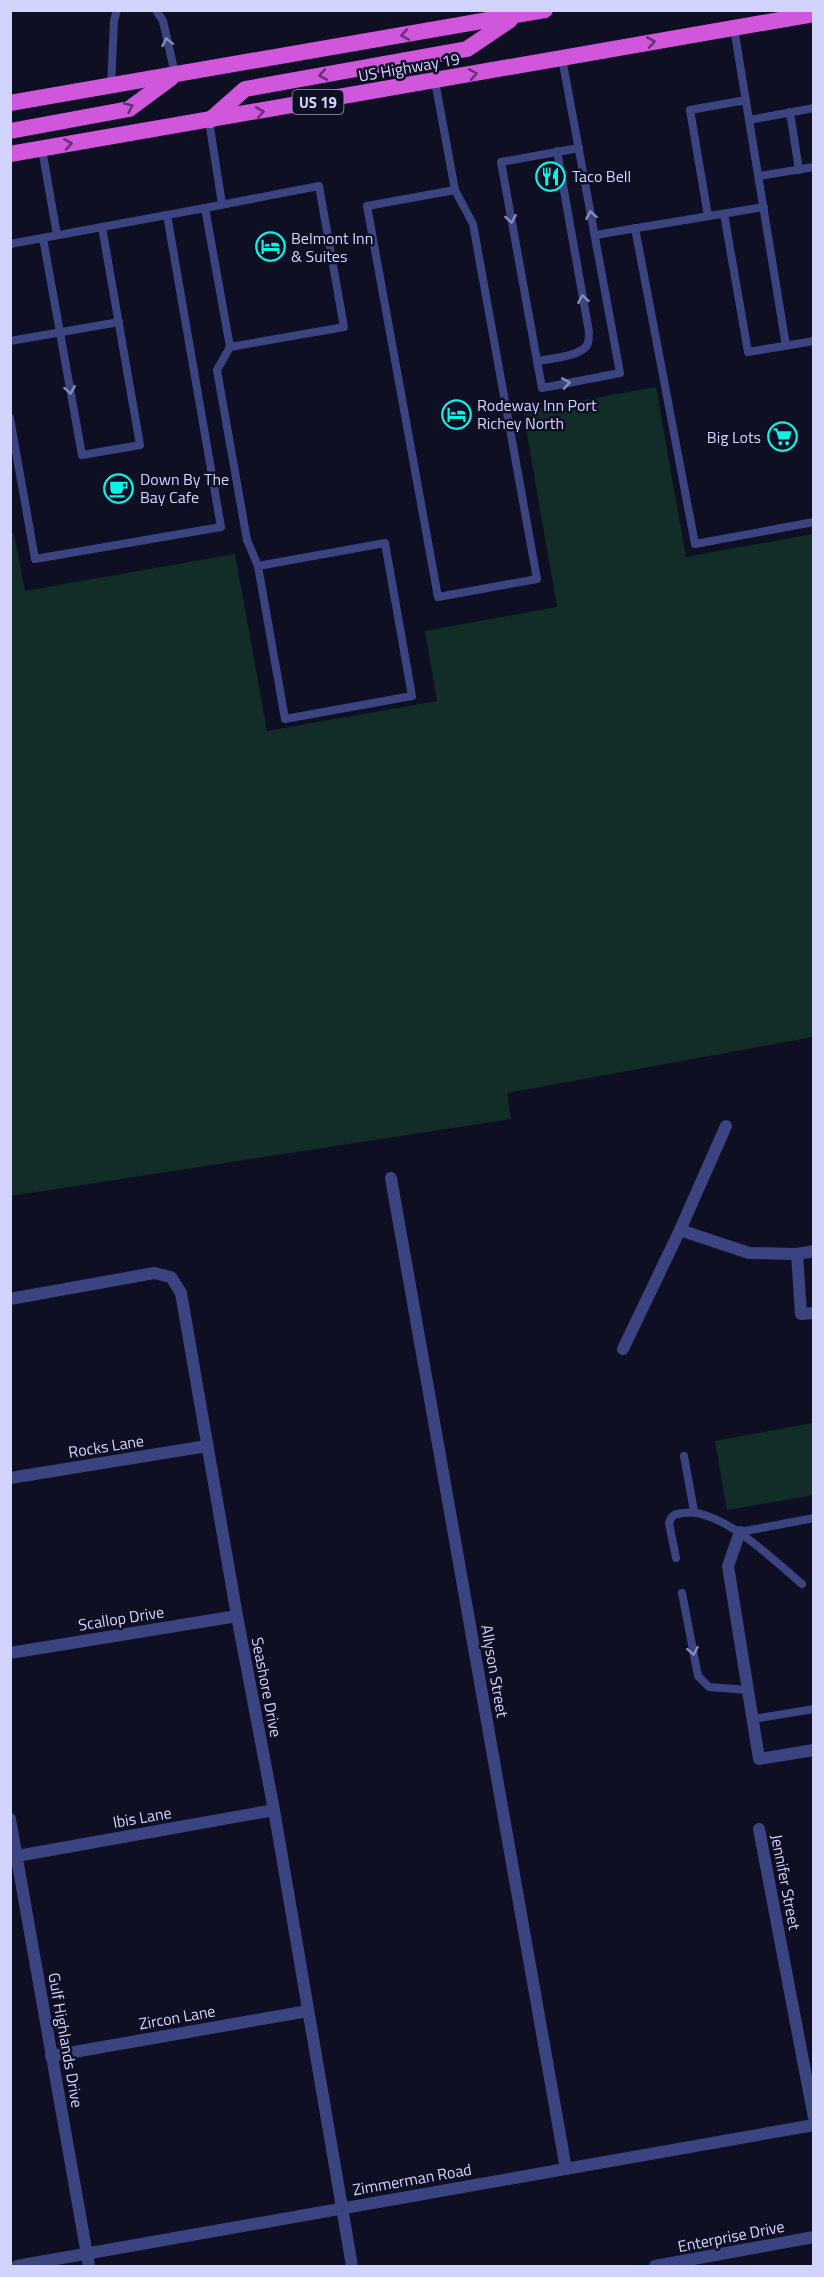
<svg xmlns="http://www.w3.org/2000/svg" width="824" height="2277" viewBox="0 0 824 2277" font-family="'Titillium Web',sans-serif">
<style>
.green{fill:#122d27}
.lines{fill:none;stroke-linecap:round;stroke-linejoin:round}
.service{stroke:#3b4480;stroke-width:8}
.minor{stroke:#3b4480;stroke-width:12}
.tertiary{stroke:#3b4480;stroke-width:12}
.trunk{stroke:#d056dc;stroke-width:16}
.oneway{stroke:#662f76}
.oneway2{stroke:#868cbf}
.labels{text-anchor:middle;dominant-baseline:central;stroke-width:5;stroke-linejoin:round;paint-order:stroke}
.shield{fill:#0f0f23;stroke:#9899bc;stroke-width:1.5}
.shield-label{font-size:15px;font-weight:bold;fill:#d2d4fe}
.street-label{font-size:16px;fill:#d2d4fe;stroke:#0f0f23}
.poi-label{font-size:16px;fill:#d2d4fe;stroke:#0f0f23;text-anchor:start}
</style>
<rect width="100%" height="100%" fill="#0f0f23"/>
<!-- green -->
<g class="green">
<path d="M 656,387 L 686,557 L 813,534 L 813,1037 L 507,1093 L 511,1119 L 11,1196 L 11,532 L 14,534 L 25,591 L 235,554 L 267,731 L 437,701 L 425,631 L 557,607 L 523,411 Z"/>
<path d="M 813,1423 L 813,1495 L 727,1510 L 715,1441 Z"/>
</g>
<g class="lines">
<!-- service -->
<g class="service">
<path d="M 156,10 L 163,21 L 175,74"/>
<path d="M 734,28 L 786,346"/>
<path d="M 562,58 L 620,373 L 542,388 L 501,162 L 579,148"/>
<path d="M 435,81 L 455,190 L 473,224 L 537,579 L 438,597 L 367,206 L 455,190"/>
<path d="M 111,87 L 114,20 L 117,10"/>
<path d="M 790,112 L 799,170"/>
<path d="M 749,120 L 814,108"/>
<path d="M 209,121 L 222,204"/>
<path d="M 42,149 L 57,235"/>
<path d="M 759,176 L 814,167"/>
<path d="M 724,214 L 748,352 L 814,341"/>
<path d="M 708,216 L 690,110 L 746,100"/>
<path d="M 102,227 L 205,208"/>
<path d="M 635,228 L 695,544 L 814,522"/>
<path d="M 595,235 L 764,207"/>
<path d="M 10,244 L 102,227 L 140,445 L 82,455 L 43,238"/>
<path d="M 10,341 L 119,322"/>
<path d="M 230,347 L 344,327 L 319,186 L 205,208 L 230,347 L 217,370 L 247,540 L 258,566"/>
<path d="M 537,361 C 550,359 584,356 588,343 C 589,339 589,336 589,332 L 557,151"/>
<path d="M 10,418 L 35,559 L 221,527 L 167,215"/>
<path d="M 385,543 L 412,696 L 285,719 L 258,566 Z"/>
<path d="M 684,1456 L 694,1511"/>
<path d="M 740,1532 L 814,1518"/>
<path d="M 676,1558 L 669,1523 C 671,1515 675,1514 683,1513 C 719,1506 775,1561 802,1584"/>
<path d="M 682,1593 L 698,1676 L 709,1687 L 748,1690"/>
<path d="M 753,1719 L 814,1709"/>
</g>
<!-- minor -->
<g class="minor">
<path d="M 391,1178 L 566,2169"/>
<path d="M 680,1230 L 749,1253 L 797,1254 L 814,1251"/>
<path d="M 797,1254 L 801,1314 L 814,1313"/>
<path d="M 10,1299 L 154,1273 L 171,1277 L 181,1293 L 237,1616 L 274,1810 L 352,2266"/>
<path d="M 623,1349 L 680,1230 L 726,1126"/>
<path d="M 10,1478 L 207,1446"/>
<path d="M 740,1532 L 728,1566 L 759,1759 L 814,1750"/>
<path d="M 10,1653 L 237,1616"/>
<path d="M 10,1819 L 89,2266"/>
<path d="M 759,1829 L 814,2118"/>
<path d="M 17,1856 L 274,1810"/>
<path d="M 51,2056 L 308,2011"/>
<path d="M 655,2266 L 814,2237"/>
</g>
<!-- tertiary -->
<path class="tertiary" d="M 17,2266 L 814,2125"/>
<!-- trunk -->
<g class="trunk">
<path d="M 10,103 L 545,10"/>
<path d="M 210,120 L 245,89 L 467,49 L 510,20"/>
<path d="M 10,131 L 129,109 L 171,78"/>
<path d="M 10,154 L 814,14"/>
</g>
</g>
<!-- one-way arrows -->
<defs><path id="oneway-chevron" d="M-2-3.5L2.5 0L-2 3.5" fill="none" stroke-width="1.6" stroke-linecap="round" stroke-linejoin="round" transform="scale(1.5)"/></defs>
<g class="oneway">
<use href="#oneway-chevron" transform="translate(405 35) rotate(170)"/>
<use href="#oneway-chevron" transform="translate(651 42) rotate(-10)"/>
<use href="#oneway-chevron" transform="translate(473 74) rotate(-11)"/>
<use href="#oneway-chevron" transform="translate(323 75) rotate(170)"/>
<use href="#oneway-chevron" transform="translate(129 107) rotate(-25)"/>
<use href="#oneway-chevron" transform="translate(260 112) rotate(-10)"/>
<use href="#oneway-chevron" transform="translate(68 144) rotate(-9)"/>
</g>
<g class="oneway2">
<use href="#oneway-chevron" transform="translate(167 42) rotate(-103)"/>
<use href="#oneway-chevron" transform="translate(591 215) rotate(-100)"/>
<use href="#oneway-chevron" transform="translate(511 219) rotate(80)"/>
<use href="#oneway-chevron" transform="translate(583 299) rotate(-100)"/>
<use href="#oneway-chevron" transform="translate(566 383) rotate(-10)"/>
<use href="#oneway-chevron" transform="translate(70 390) rotate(80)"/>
<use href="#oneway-chevron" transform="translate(693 1651) rotate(79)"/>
</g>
<!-- icons -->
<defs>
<symbol id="restaurant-ring" viewBox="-11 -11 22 22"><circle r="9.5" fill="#0f0f23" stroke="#08f4e4" stroke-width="1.5"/><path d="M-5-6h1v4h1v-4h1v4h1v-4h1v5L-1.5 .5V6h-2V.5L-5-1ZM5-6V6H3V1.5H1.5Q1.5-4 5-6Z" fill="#08f4e4"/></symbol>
<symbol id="hotel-ring" viewBox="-11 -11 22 22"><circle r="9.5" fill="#0f0f23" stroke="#08f4e4" stroke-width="1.5"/><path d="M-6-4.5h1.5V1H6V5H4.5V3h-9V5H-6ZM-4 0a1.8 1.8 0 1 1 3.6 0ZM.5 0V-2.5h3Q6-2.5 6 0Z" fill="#08f4e4"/></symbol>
<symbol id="supermarket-ring" viewBox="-11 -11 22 22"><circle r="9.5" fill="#0f0f23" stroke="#08f4e4" stroke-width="1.5"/><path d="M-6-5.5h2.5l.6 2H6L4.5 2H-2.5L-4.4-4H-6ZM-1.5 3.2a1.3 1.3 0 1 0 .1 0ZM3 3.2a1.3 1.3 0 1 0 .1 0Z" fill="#08f4e4"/></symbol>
<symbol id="cafe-ring" viewBox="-11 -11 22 22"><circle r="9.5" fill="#0f0f23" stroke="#08f4e4" stroke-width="1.5"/><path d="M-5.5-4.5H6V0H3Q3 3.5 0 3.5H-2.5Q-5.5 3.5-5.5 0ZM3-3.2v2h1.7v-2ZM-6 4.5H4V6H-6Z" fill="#08f4e4"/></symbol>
</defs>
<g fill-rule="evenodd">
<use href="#restaurant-ring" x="534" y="160" width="33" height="33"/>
<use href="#hotel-ring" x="254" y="230" width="33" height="33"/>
<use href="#hotel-ring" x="440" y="398" width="33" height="33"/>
<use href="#supermarket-ring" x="766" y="420" width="33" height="33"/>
<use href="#cafe-ring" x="102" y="472" width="33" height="33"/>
</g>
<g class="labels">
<!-- shield labels -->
<rect class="shield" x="292.5" y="90" width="51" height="24" rx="4.5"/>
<g class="shield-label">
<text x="318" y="102">US 19</text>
</g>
<!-- street labels -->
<g class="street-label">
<text transform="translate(409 67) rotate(-10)">US Highway 19</text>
<text transform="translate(106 1446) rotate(-9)">Rocks Lane</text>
<text transform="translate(121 1618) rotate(-9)">Scallop Drive</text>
<text transform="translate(495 1671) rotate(80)">Allyson Street</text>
<text transform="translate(267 1687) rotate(79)">Seashore Drive</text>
<text transform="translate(142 1817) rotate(-10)">Ibis Lane</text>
<text transform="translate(786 1882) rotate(79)">Jennifer Street</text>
<text transform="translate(177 2017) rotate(-10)">Zircon Lane</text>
<text transform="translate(66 2040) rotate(80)">Gulf Highlands Drive</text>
<text transform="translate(412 2179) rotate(-10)">Zimmerman Road</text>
<text transform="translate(731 2236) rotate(-11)">Enterprise Drive</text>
</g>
<!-- poi labels -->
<g class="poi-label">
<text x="572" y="176">Taco Bell</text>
<text x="291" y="238">Belmont Inn<tspan x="291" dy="18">&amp; Suites</tspan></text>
<text x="477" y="405">Rodeway Inn Port<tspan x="477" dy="18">Richey North</tspan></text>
<text x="761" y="437" text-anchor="end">Big Lots</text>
<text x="140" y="479">Down By The<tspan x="140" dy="18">Bay Cafe</tspan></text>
</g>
</g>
<!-- border -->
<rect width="824" height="2277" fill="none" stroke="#d2d4fe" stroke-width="24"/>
</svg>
